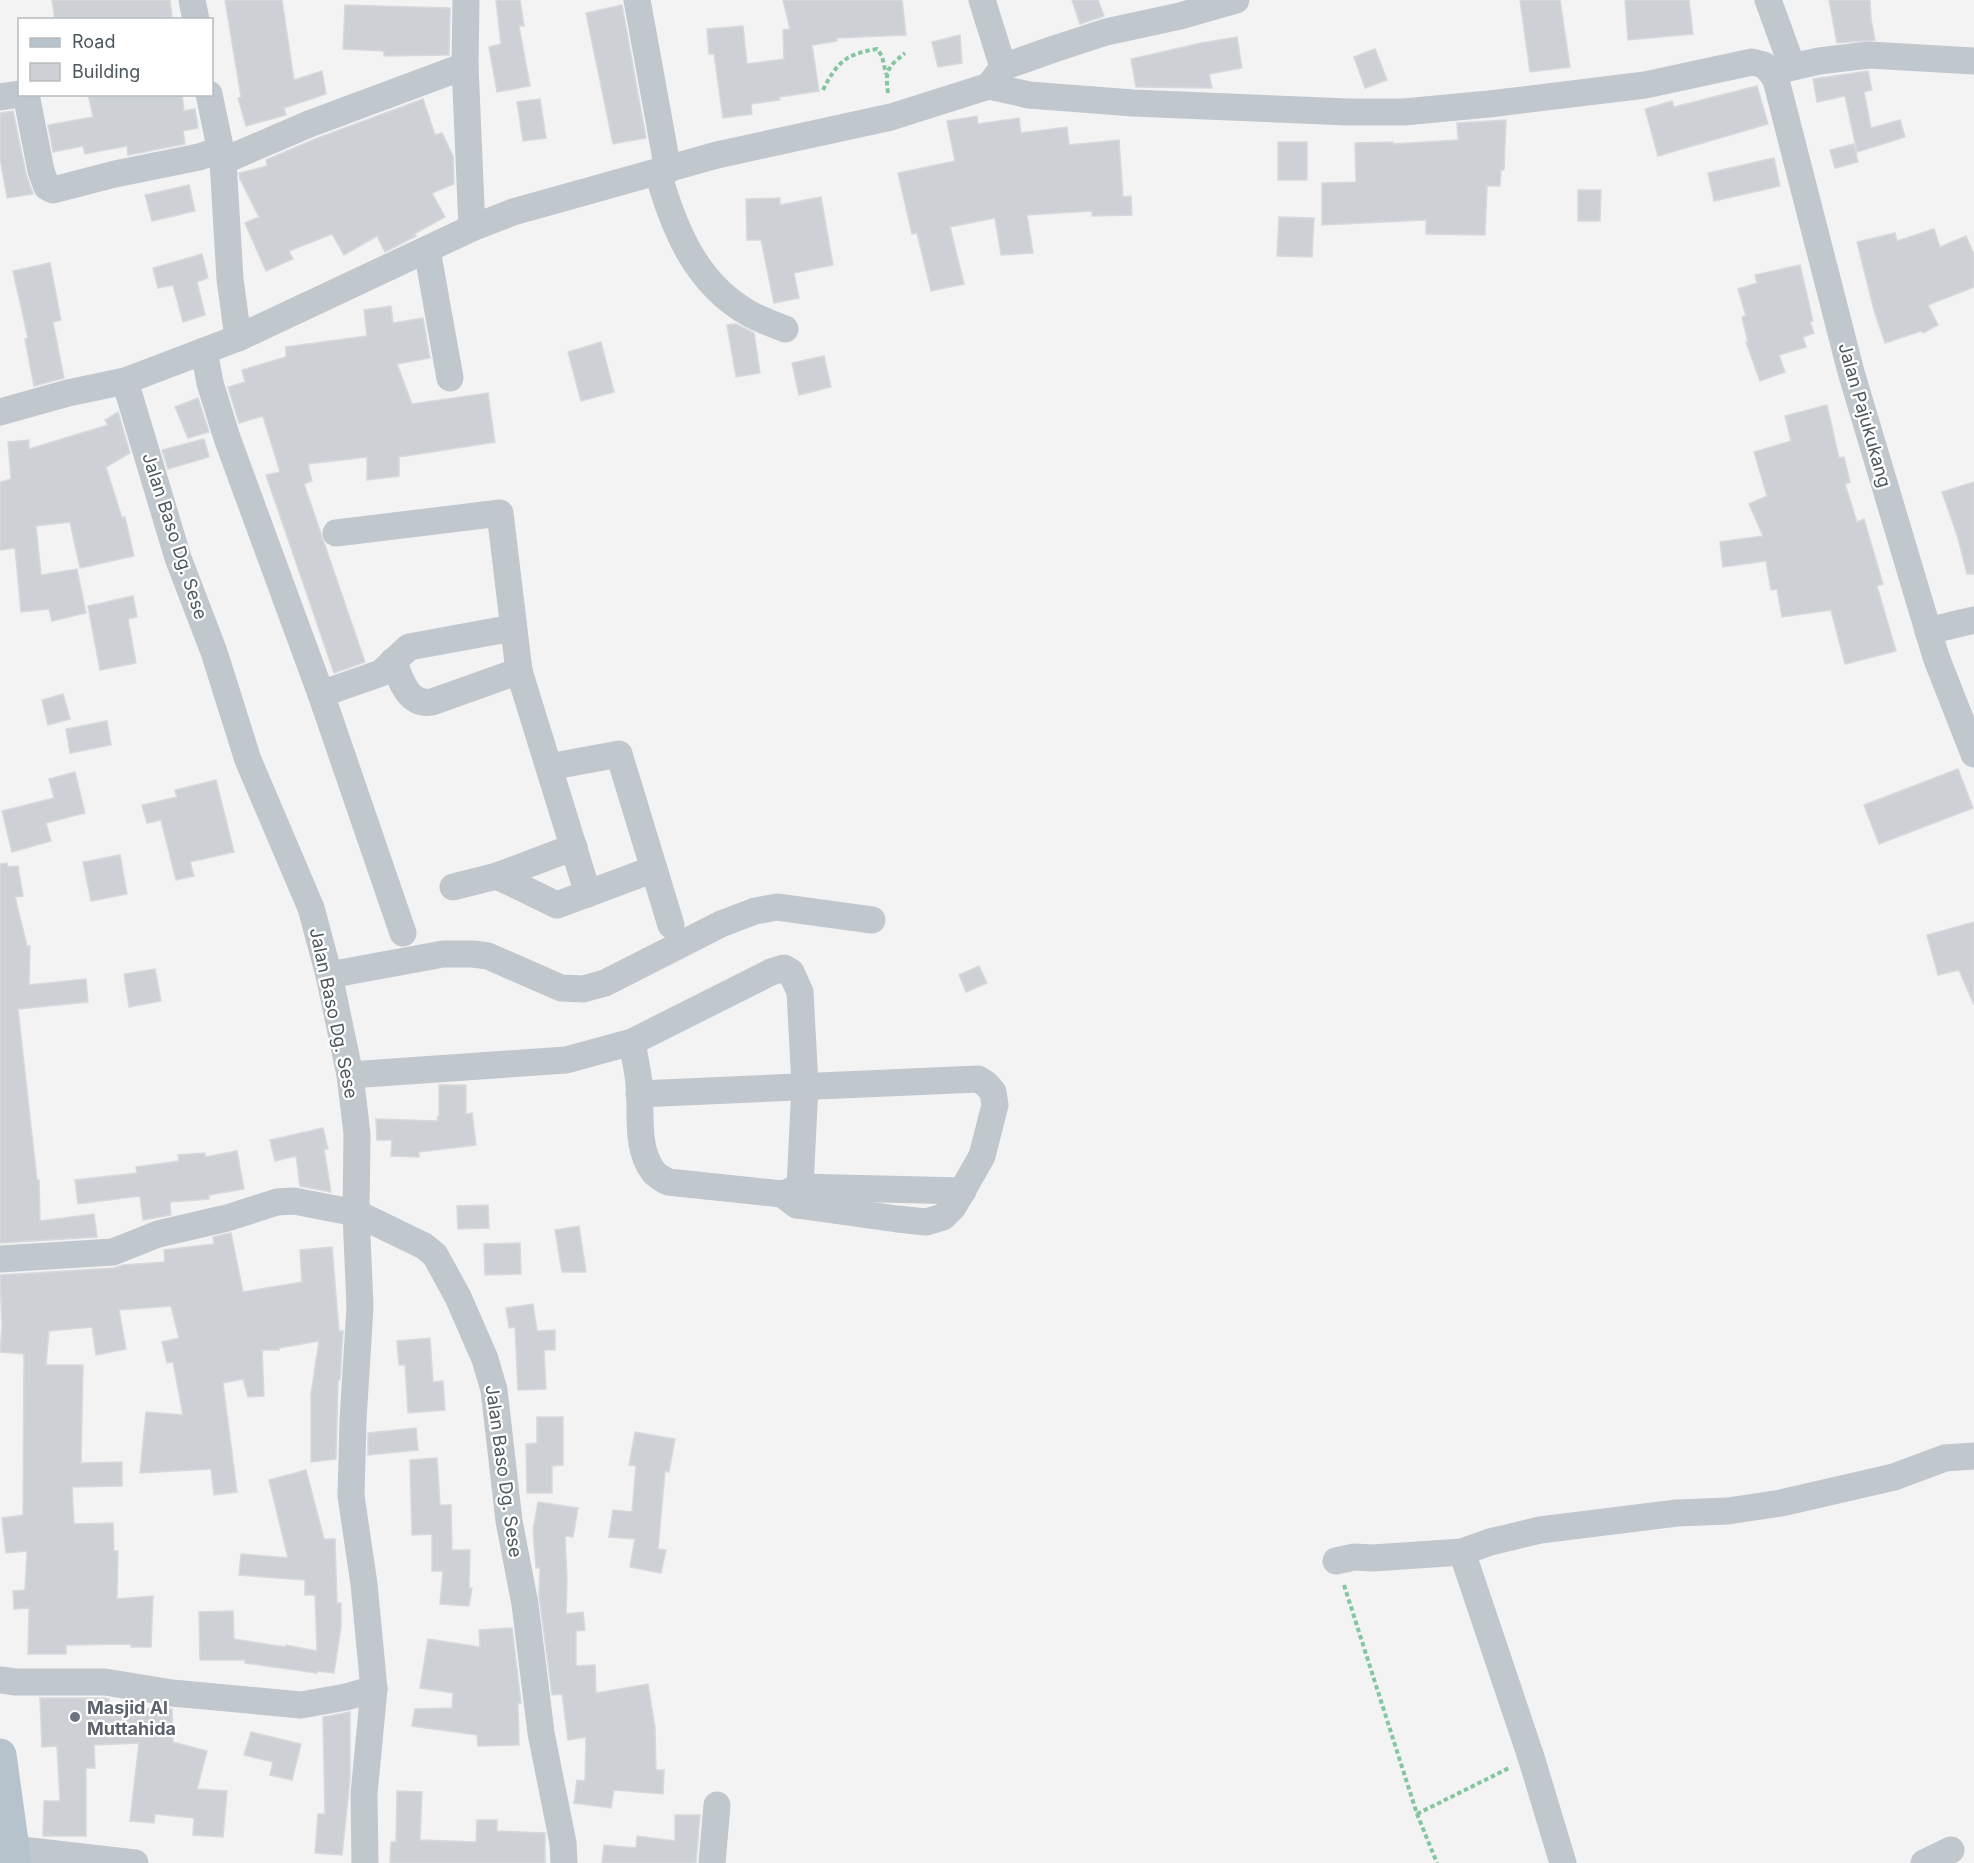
<svg xmlns="http://www.w3.org/2000/svg" width="1974" height="1863" viewBox="0 0 1974 1863" font-family="Inter,sans-serif">
<style>
.building{fill:#cdd0d4;stroke:#d7d9dd;stroke-width:1.5}
.lines{fill:none;stroke-linecap:round;stroke-linejoin:round}
.path{stroke:#83c6a0;stroke-width:4;stroke-dasharray:4.5 3;stroke-linecap:butt}
.minor{stroke:#c0c7cd;stroke-width:27}
.major{stroke:#b6c3cd;stroke-width:33}
.worship-dot{fill:#6b7280;stroke:#fff;stroke-width:2}
.labels{text-anchor:middle;dominant-baseline:central;stroke-width:4.5;stroke-linejoin:round;paint-order:stroke}
.street-label{font-size:18px;fill:#4c575e;stroke:#fff}
.worship-label{font-size:18px;font-weight:bold;fill:#5b616d;stroke:#fff;text-anchor:start}
</style>
<rect width="100%" height="100%" fill="#f4f3f3"/>
<!-- building -->
<g class="building">
<path d="M 52,0 L 170,0 L 172,17 L 159,20 L 55,20 Z"/>
<path d="M 225,0 L 282,0 L 294,80 L 322,71 L 326,94 L 284,108 L 286,115 L 246,126 L 238,98 L 241,97 Z"/>
<path d="M 496,0 L 520,0 L 524,26 L 519,26 L 530,86 L 497,92 L 489,47 L 501,44 Z"/>
<path d="M 783,0 L 902,0 L 906,35 L 837,38 L 837,41 L 812,45 L 819,91 L 779,97 L 780,100 L 751,104 L 752,114 L 723,118 L 714,54 L 709,54 L 707,29 L 743,26 L 747,64 L 784,59 L 783,30 L 790,29 Z"/>
<path d="M 1072,0 L 1098,0 L 1104,16 L 1080,24 Z"/>
<path d="M 1520,0 L 1560,0 L 1570,67 L 1530,72 Z"/>
<path d="M 1625,0 L 1689,0 L 1693,34 L 1628,40 Z"/>
<path d="M 1829,0 L 1870,0 L 1871,19 L 1875,40 L 1837,43 Z"/>
<path d="M 345,5 L 450,8 L 449,55 L 384,56 L 384,51 L 343,49 Z"/>
<path d="M 622,5 L 646,138 L 613,144 L 586,13 Z"/>
<path d="M 960,35 L 962,63 L 938,67 L 932,42 Z"/>
<path d="M 1237,37 L 1242,68 L 1209,74 L 1212,88 L 1136,87 L 1131,59 L 1201,43 Z"/>
<path d="M 1375,49 L 1387,80 L 1365,88 L 1354,57 Z"/>
<path d="M 1868,71 L 1872,90 L 1864,92 L 1871,128 L 1900,120 L 1905,137 L 1857,152 L 1845,96 L 1817,102 L 1813,79 Z"/>
<path d="M 1757,86 L 1768,124 L 1658,156 L 1645,109 L 1672,101 L 1674,107 Z"/>
<path d="M 88,94 L 182,94 L 184,111 L 195,109 L 198,128 L 183,131 L 185,144 L 128,155 L 127,146 L 85,154 L 83,146 L 53,152 L 48,125 L 93,117 Z"/>
<path d="M 423,99 L 435,135 L 442,133 L 453,156 L 454,184 L 432,193 L 445,217 L 414,234 L 416,236 L 385,252 L 377,236 L 344,255 L 332,234 L 289,251 L 293,259 L 266,271 L 245,223 L 259,217 L 240,179 L 239,173 L 267,166 L 266,160 L 315,139 Z"/>
<path d="M 540,99 L 546,138 L 523,141 L 517,102 Z"/>
<path d="M 13,111 L 26,174 L 33,194 L 7,198 L 0,158 L 0,113 Z"/>
<path d="M 977,116 L 978,124 L 1019,118 L 1021,133 L 1067,127 L 1069,145 L 1119,140 L 1123,197 L 1131,196 L 1132,215 L 1092,216 L 1092,211 L 1027,215 L 1033,253 L 1001,255 L 995,218 L 950,227 L 964,284 L 931,291 L 917,233 L 912,234 L 898,173 L 955,161 L 947,121 Z"/>
<path d="M 1506,120 L 1504,170 L 1501,170 L 1500,186 L 1487,186 L 1485,235 L 1426,234 L 1426,220 L 1322,225 L 1322,183 L 1356,182 L 1355,143 L 1393,142 L 1393,144 L 1458,140 L 1457,123 Z"/>
<rect x="1278" y="142" width="29" height="38"/>
<path d="M 1854,144 L 1858,162 L 1835,168 L 1830,150 Z"/>
<path d="M 1774,158 L 1780,186 L 1714,201 L 1708,173 Z"/>
<path d="M 189,185 L 195,211 L 152,221 L 145,195 Z"/>
<path d="M 1578,190 L 1601,190 L 1600,221 L 1578,221 Z"/>
<path d="M 821,197 L 833,265 L 794,273 L 799,298 L 774,303 L 761,240 L 747,240 L 746,199 L 780,198 L 780,205 Z"/>
<path d="M 1279,217 L 1314,218 L 1312,257 L 1277,256 Z"/>
<path d="M 1934,229 L 1940,247 L 1966,236 L 1974,255 L 1974,287 L 1928,305 L 1938,325 L 1923,333 L 1921,331 L 1885,343 L 1874,310 L 1857,242 L 1895,233 L 1897,241 Z"/>
<path d="M 202,254 L 208,278 L 197,282 L 205,315 L 183,322 L 173,285 L 158,288 L 153,268 Z"/>
<path d="M 50,263 L 61,320 L 53,322 L 64,378 L 34,386 L 25,339 L 28,338 L 13,271 Z"/>
<path d="M 1800,265 L 1813,321 L 1810,322 L 1814,333 L 1803,337 L 1806,347 L 1779,355 L 1785,372 L 1760,381 L 1746,342 L 1748,342 L 1742,317 L 1746,316 L 1738,289 L 1757,283 L 1755,275 Z"/>
<path d="M 391,306 L 393,323 L 423,318 L 430,358 L 397,364 L 412,404 L 488,393 L 495,442 L 399,457 L 399,476 L 367,480 L 367,457 L 308,464 L 312,481 L 304,484 L 365,662 L 334,673 L 266,475 L 280,472 L 263,416 L 239,423 L 228,387 L 245,382 L 242,370 L 286,357 L 286,347 L 367,336 L 364,310 Z"/>
<path d="M 736,324 L 754,333 L 760,373 L 736,377 L 727,325 Z"/>
<path d="M 601,342 L 614,392 L 581,401 L 568,352 Z"/>
<path d="M 824,356 L 831,387 L 799,395 L 792,363 Z"/>
<path d="M 198,398 L 209,432 L 188,438 L 175,407 Z"/>
<path d="M 1827,405 L 1839,458 L 1844,457 L 1850,482 L 1845,484 L 1857,522 L 1864,519 L 1883,584 L 1877,586 L 1896,651 L 1845,664 L 1831,610 L 1782,617 L 1777,589 L 1771,590 L 1766,561 L 1723,567 L 1720,542 L 1763,536 L 1749,504 L 1767,496 L 1754,452 L 1791,441 L 1785,416 Z"/>
<path d="M 118,412 L 130,453 L 106,467 L 122,518 L 125,517 L 134,556 L 80,568 L 70,522 L 36,526 L 41,575 L 77,569 L 86,613 L 52,621 L 49,609 L 21,612 L 15,548 L 0,550 L 0,482 L 11,479 L 8,442 L 29,440 L 29,449 L 108,425 L 105,420 Z"/>
<path d="M 204,439 L 209,457 L 168,469 L 162,450 Z"/>
<path d="M 1974,482 L 1974,574 L 1967,574 L 1958,538 L 1942,492 Z"/>
<path d="M 133,596 L 137,617 L 128,619 L 136,663 L 100,670 L 88,606 Z"/>
<path d="M 63,694 L 70,719 L 48,725 L 42,700 Z"/>
<path d="M 107,721 L 111,745 L 70,753 L 66,729 Z"/>
<path d="M 1958,769 L 1973,808 L 1879,844 L 1864,805 Z"/>
<path d="M 75,772 L 85,813 L 46,823 L 51,841 L 12,852 L 2,811 L 54,798 L 49,779 Z"/>
<path d="M 216,780 L 234,852 L 190,862 L 194,876 L 176,880 L 161,820 L 147,823 L 142,805 L 177,797 L 175,790 Z"/>
<path d="M 120,855 L 127,894 L 91,901 L 83,862 Z"/>
<path d="M 7,863 L 8,867 L 18,866 L 23,896 L 15,897 L 27,946 L 30,946 L 29,985 L 86,979 L 88,1002 L 18,1009 L 37,1180 L 39,1180 L 40,1221 L 94,1214 L 97,1237 L 0,1243 L 0,864 Z"/>
<path d="M 1974,922 L 1974,1005 L 1959,970 L 1938,975 L 1927,935 Z"/>
<path d="M 979,966 L 987,983 L 966,992 L 959,975 Z"/>
<path d="M 155,969 L 161,1001 L 129,1007 L 124,974 Z"/>
<path d="M 439,1085 L 466,1085 L 466,1114 L 472,1113 L 476,1145 L 419,1152 L 419,1157 L 391,1156 L 392,1140 L 377,1140 L 376,1119 L 438,1121 L 437,1117 L 439,1116 Z"/>
<path d="M 323,1128 L 328,1149 L 324,1149 L 331,1192 L 300,1186 L 296,1156 L 275,1161 L 270,1140 Z"/>
<path d="M 237,1151 L 244,1189 L 209,1195 L 209,1199 L 170,1202 L 171,1215 L 143,1220 L 140,1196 L 78,1204 L 75,1180 L 137,1173 L 136,1167 L 179,1161 L 178,1155 L 205,1153 L 205,1157 Z"/>
<path d="M 488,1205 L 489,1228 L 458,1229 L 457,1206 Z"/>
<path d="M 579,1226 L 586,1272 L 562,1272 L 555,1230 Z"/>
<path d="M 231,1233 L 243,1292 L 302,1282 L 300,1250 L 332,1247 L 339,1331 L 343,1331 L 340,1380 L 338,1380 L 336,1459 L 311,1462 L 311,1394 L 319,1341 L 279,1348 L 279,1350 L 262,1350 L 264,1396 L 248,1397 L 243,1379 L 223,1383 L 237,1492 L 214,1495 L 211,1469 L 140,1473 L 146,1412 L 183,1415 L 173,1362 L 167,1363 L 162,1342 L 179,1338 L 171,1306 L 119,1310 L 126,1349 L 96,1355 L 92,1327 L 49,1331 L 46,1365 L 83,1365 L 81,1463 L 122,1462 L 122,1486 L 72,1487 L 74,1524 L 113,1523 L 114,1551 L 118,1551 L 117,1599 L 153,1596 L 151,1647 L 131,1647 L 131,1644 L 66,1645 L 66,1654 L 28,1654 L 29,1608 L 14,1609 L 13,1591 L 25,1590 L 27,1551 L 6,1553 L 2,1518 L 23,1515 L 24,1354 L 0,1352 L 2,1327 L 0,1275 L 114,1268 L 123,1265 L 165,1262 L 164,1250 L 214,1244 L 213,1237 Z"/>
<path d="M 520,1243 L 521,1274 L 485,1275 L 484,1244 Z"/>
<path d="M 533,1304 L 537,1331 L 555,1330 L 555,1350 L 544,1350 L 546,1389 L 518,1390 L 515,1327 L 509,1328 L 506,1308 Z"/>
<path d="M 430,1338 L 433,1382 L 443,1381 L 445,1410 L 408,1413 L 405,1365 L 399,1365 L 397,1341 Z"/>
<path d="M 537,1417 L 563,1417 L 563,1465 L 552,1466 L 552,1493 L 527,1493 L 526,1444 L 537,1443 Z"/>
<path d="M 416,1428 L 418,1450 L 368,1455 L 368,1433 Z"/>
<path d="M 635,1432 L 675,1439 L 669,1472 L 665,1471 L 658,1549 L 666,1550 L 661,1573 L 630,1567 L 635,1539 L 609,1537 L 613,1510 L 632,1512 L 636,1466 L 629,1465 Z"/>
<path d="M 437,1458 L 440,1505 L 451,1505 L 452,1550 L 470,1550 L 469,1588 L 472,1588 L 469,1606 L 440,1604 L 443,1571 L 432,1571 L 432,1534 L 412,1535 L 410,1460 Z"/>
<path d="M 306,1470 L 324,1539 L 335,1539 L 337,1603 L 341,1603 L 341,1627 L 334,1673 L 318,1671 L 317,1673 L 245,1663 L 245,1660 L 200,1660 L 199,1612 L 233,1611 L 234,1639 L 285,1647 L 286,1645 L 317,1651 L 315,1595 L 305,1595 L 305,1580 L 239,1575 L 241,1554 L 288,1558 L 269,1480 Z"/>
<path d="M 538,1502 L 578,1508 L 573,1537 L 565,1536 L 567,1580 L 566,1614 L 583,1612 L 585,1630 L 576,1631 L 576,1666 L 595,1665 L 596,1693 L 648,1684 L 655,1728 L 656,1770 L 664,1770 L 663,1794 L 614,1790 L 611,1808 L 574,1803 L 577,1780 L 585,1781 L 586,1737 L 568,1740 L 562,1694 L 552,1695 L 539,1595 L 540,1568 L 536,1568 L 533,1530 Z"/>
<path d="M 512,1628 L 521,1703 L 518,1703 L 519,1745 L 478,1746 L 477,1735 L 412,1726 L 415,1709 L 452,1708 L 453,1693 L 420,1688 L 428,1639 L 480,1647 L 479,1630 Z"/>
<path d="M 40,1698 L 104,1698 L 109,1699 L 109,1708 L 172,1709 L 173,1742 L 207,1751 L 197,1789 L 227,1791 L 223,1837 L 193,1835 L 194,1818 L 155,1814 L 154,1823 L 130,1821 L 139,1743 L 94,1745 L 95,1768 L 86,1768 L 86,1836 L 43,1836 L 44,1801 L 60,1801 L 57,1746 L 42,1747 Z"/>
<path d="M 350,1712 L 350,1779 L 342,1855 L 315,1853 L 318,1814 L 325,1814 L 323,1717 Z"/>
<path d="M 251,1732 L 301,1744 L 292,1780 L 270,1775 L 273,1762 L 244,1755 Z"/>
<path d="M 397,1791 L 422,1792 L 420,1840 L 476,1842 L 477,1820 L 497,1820 L 497,1831 L 545,1833 L 545,1863 L 390,1863 L 391,1842 L 396,1842 Z"/>
<path d="M 675,1815 L 700,1815 L 696,1863 L 602,1863 L 604,1845 L 636,1848 L 637,1836 L 675,1841 Z"/>
</g>
<g class="lines">
<!-- path -->
<g class="path">
<path d="M 823,90 C 837,62 846,54 877,49 L 882,56 L 886,74"/>
<path d="M 888,93 C 885,70 887,68 905,53"/>
<path d="M 1344,1585 L 1417,1814 L 1437,1863"/>
<path d="M 1417,1814 L 1509,1768"/>
</g>
<!-- minor -->
<g class="minor">
<path d="M 192,0 L 196,20"/>
<path d="M 637,0 L 668,170"/>
<path d="M 982,0 L 1003,67"/>
<path d="M 1768,0 L 1792,66"/>
<path d="M 465,66 L 472,228"/>
<path d="M 1771,72 L 1819,61 L 1869,55 L 1974,61"/>
<path d="M 989,86 L 1003,67 L 1054,49 L 1106,32 L 1180,16 L 1236,0"/>
<path d="M 26,94 L 41,171 L 47,187 L 53,190 L 115,174 L 199,157 L 220,150"/>
<path d="M 209,94 L 223,161 L 230,279 L 238,338"/>
<path d="M 0,97 L 20,94"/>
<path d="M 223,161 L 309,124 L 465,66 L 466,0"/>
<path d="M 658,173 C 674,229 696,284 750,314 C 761,320 773,324 785,329"/>
<path d="M 427,250 L 450,378"/>
<path d="M 204,351 L 210,383 L 227,438 L 321,694 L 403,933"/>
<path d="M 125,381 L 178,558 L 214,652 L 248,760 L 311,908 L 329,975 L 350,1075 L 357,1134 L 356,1213 L 424,1246 L 435,1255 L 458,1297 L 485,1359 L 494,1390 L 509,1521 L 525,1604 L 541,1733 L 563,1843 L 564,1863"/>
<path d="M 0,412 L 68,393 L 125,381 L 238,338 L 472,228 L 513,212 L 717,155 L 891,117 L 989,86 L 1029,95 L 1133,103 L 1348,112 L 1404,112 L 1489,104 L 1645,85 L 1752,62 L 1764,65 L 1771,72 L 1776,80 L 1851,372 L 1936,657 L 1974,754"/>
<path d="M 336,533 L 500,513 L 519,671 L 588,894"/>
<path d="M 1928,631 L 1974,620"/>
<path d="M 393,661 C 401,679 407,706 432,702 L 519,671"/>
<path d="M 321,694 L 381,673 L 409,647 L 513,628"/>
<path d="M 549,767 L 619,754 L 671,925"/>
<path d="M 497,876 L 574,847"/>
<path d="M 453,887 L 497,876 L 557,905 L 654,869"/>
<path d="M 329,975 L 443,954 L 473,954 L 488,956 L 561,988 L 583,989 L 605,983 L 721,924 L 755,911 L 777,907 L 872,920"/>
<path d="M 632,1042 C 634,1056 638,1070 639,1084 C 642,1112 635,1147 653,1171 C 656,1176 663,1179 668,1182 L 782,1194 L 797,1205 L 897,1219 L 926,1222 L 943,1217 L 953,1207 L 982,1156 L 995,1105 L 993,1092 L 986,1084 L 978,1079 L 639,1094"/>
<path d="M 350,1075 L 566,1060 L 632,1042 L 771,972 L 784,968 L 791,972 L 800,992 L 805,1085 L 800,1187 L 797,1205"/>
<path d="M 783,1194 L 800,1187 L 963,1191"/>
<path d="M 0,1259 L 113,1252 L 158,1234 L 227,1218 L 277,1202 L 294,1201 L 356,1213 L 360,1307 L 353,1420 L 351,1496 L 364,1584 L 374,1689 L 364,1794 L 365,1863"/>
<path d="M 1462,1552 L 1531,1757 L 1563,1863"/>
<path d="M 1336,1561 L 1354,1557 L 1373,1558 L 1462,1552 L 1490,1542 L 1540,1530 L 1677,1513 L 1728,1511 L 1781,1503 L 1894,1477 L 1945,1458 L 1974,1456"/>
<path d="M 0,1680 L 16,1682 L 105,1682 L 172,1693 L 301,1705 L 346,1697 L 374,1689"/>
<path d="M 13,1849 L 135,1863"/>
<path d="M 712,1863 L 717,1805"/>
<path d="M 1924,1863 L 1951,1850"/>
</g>
<!-- major -->
<path class="major" d="M 0,1755 L 15,1863"/>
</g>
<!-- markers -->
<circle class="worship-dot" cx="75" cy="1717" r="6"/>
<g class="labels">
<!-- street labels -->
<g class="street-label">
<text transform="translate(1865 415) rotate(74)">Jalan Pajukukang</text>
<text transform="translate(175 536) rotate(72)">Jalan Baso Dg. Sese</text>
<text transform="translate(334 1013) rotate(78)">Jalan Baso Dg. Sese</text>
<text transform="translate(504 1471) rotate(82)">Jalan Baso Dg. Sese</text>
</g>
<!-- worship labels -->
<g class="worship-label">
<text x="87" y="1707">Masjid Al<tspan x="87" dy="21">Muttahida</tspan></text>
</g>
</g>
<!-- legend -->
<rect x="18" y="18" width="195" height="78" fill="#ffffff" stroke="#b7bcbf" stroke-width="1.5"/>
<rect x="30" y="38" width="30" height="9" fill="#b6c3cd" stroke="#b7bcbf" stroke-width="1.5"/>
<text x="72" y="48" font-size="18" fill="#4c575e">Road</text>
<rect x="30" y="63" width="30" height="18" fill="#cdd0d4" stroke="#b7bcbf" stroke-width="1.5"/>
<text x="72" y="78" font-size="18" fill="#4c575e">Building</text>
</svg>
